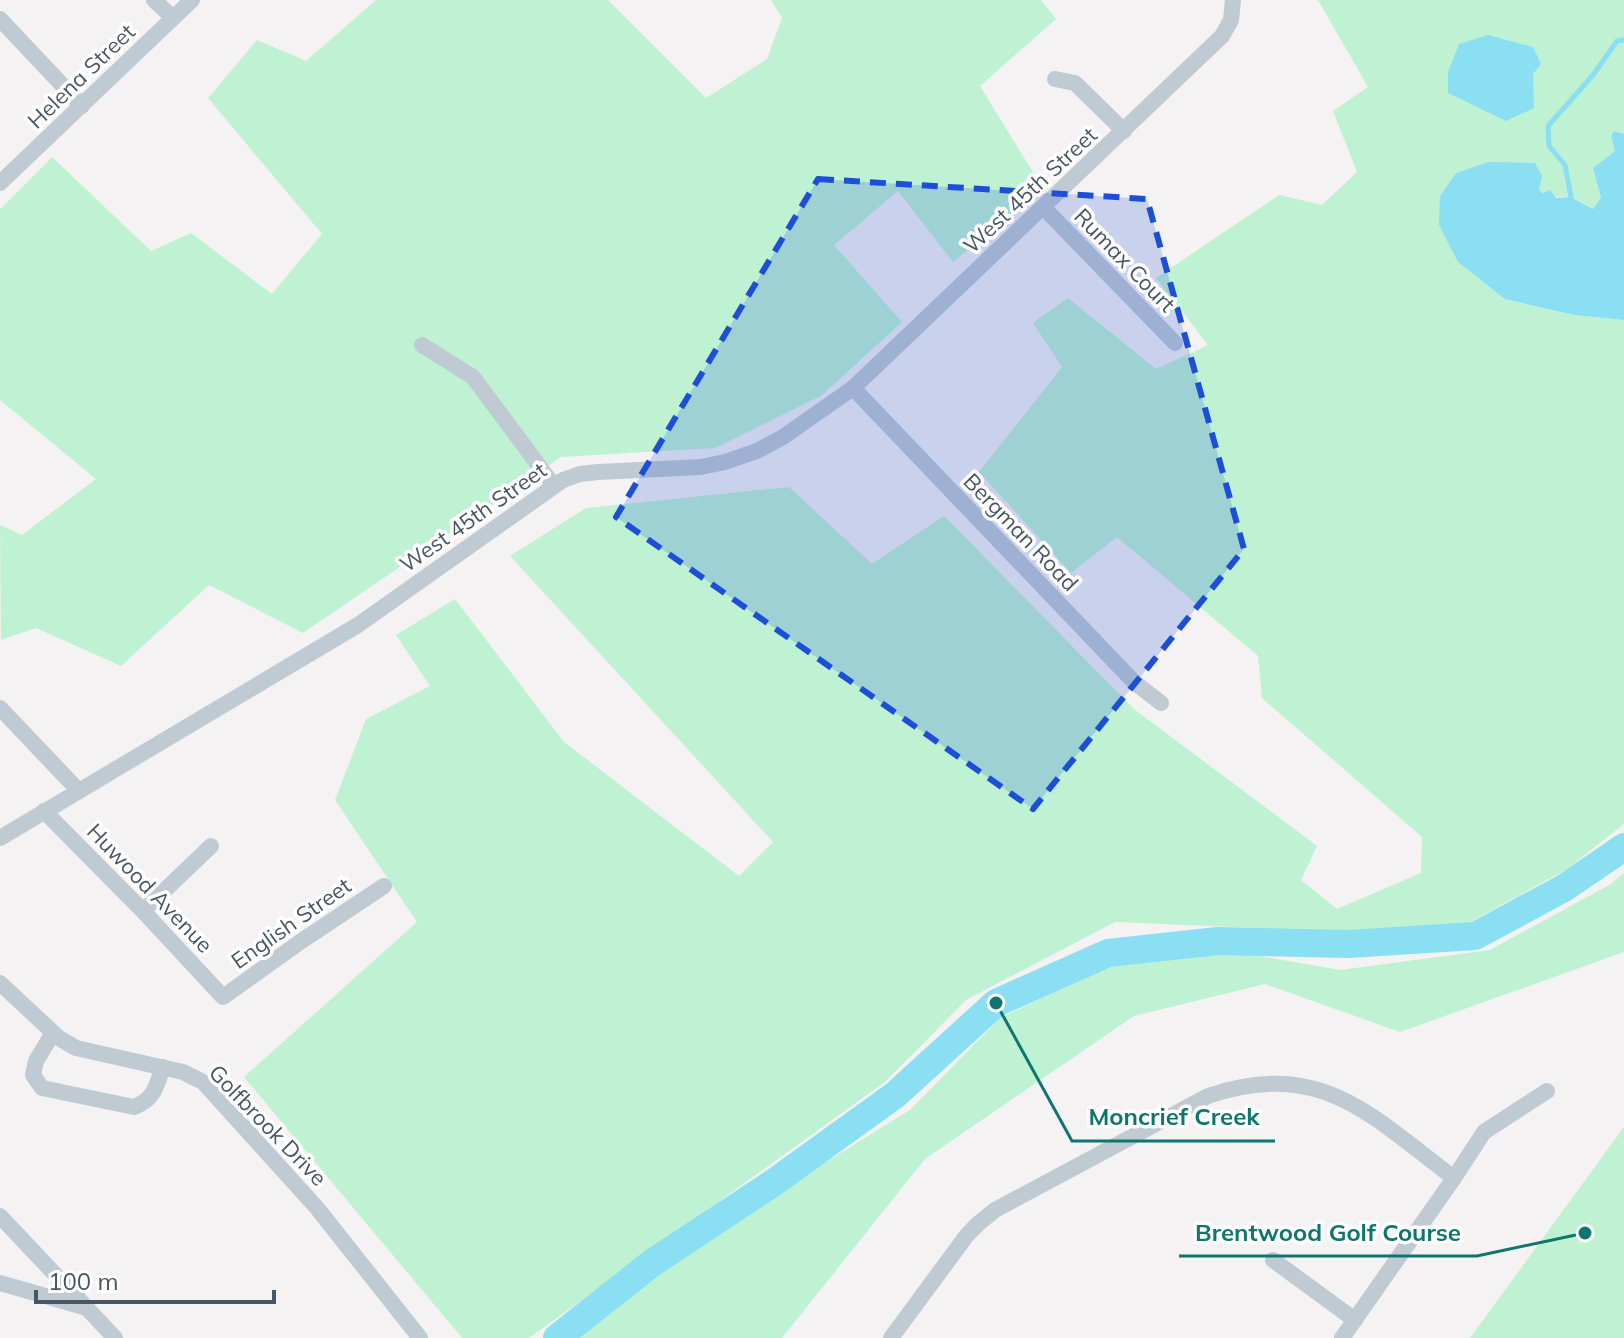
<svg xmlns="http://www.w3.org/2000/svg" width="1624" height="1338" viewBox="0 0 1624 1338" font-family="Mulish,sans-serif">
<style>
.green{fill:#bff2d2}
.water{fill:#8adff2}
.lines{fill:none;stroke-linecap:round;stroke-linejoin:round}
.stream{stroke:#8adff2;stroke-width:5}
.river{stroke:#8adff2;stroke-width:28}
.minor{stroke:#bfcad2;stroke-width:16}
.marked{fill:#1d4ed8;fill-opacity:0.2;stroke:#1d4ed8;stroke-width:6;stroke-dasharray:16 10;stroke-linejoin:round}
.labels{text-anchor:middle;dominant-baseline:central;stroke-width:7;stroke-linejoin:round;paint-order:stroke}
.street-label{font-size:22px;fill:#485661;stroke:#fff}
.leader{fill:none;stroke:#0f766e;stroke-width:3}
.callout-dot{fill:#0f766e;stroke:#fff;stroke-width:3}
.callout-label{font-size:24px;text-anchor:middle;font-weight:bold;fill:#0f766e;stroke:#fff;stroke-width:7;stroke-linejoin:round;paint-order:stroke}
</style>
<rect width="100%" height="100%" fill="#f4f2f2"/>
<!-- green -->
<g class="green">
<path d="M 376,0 L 608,0 L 706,98 L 767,59 L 782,18 L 771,0 L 1041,0 L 1056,19 L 980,86 L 1042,187 L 953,262 L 898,191 L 834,245 L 902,322 L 821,396 L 715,448 L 561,457 L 303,633 L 209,585 L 121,666 L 36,628 L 1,640 L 0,525 L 22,535 L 96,479 L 0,400 L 0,209 L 52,157 L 151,251 L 191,233 L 272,294 L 322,234 L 208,98 L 257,40 L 306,61 Z"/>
<path d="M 1318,0 L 1624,0 L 1624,134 L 1614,131 L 1611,136 L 1615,151 L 1593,168 L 1601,199 L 1593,209 C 1586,205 1577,198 1569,197 C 1555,196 1552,201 1539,189 L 1488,162 L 1456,173 L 1440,196 L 1505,299 L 1574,315 L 1624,320 L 1624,824 L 1567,869 L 1465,925 L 1322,931 L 1115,922 L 966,1000 L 885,1082 L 529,1338 L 462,1338 L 244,1077 L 417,922 L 335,800 L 366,719 L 430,686 L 396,635 L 455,599 L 564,742 L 739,876 L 773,842 L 510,556 L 586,508 L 789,487 L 872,564 L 944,516 L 1134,709 L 1317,846 L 1301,880 L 1337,909 L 1421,873 L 1422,837 L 1262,698 L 1258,656 L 1117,537 L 1071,573 L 979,472 L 1062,367 L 1033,323 L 1068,298 L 1156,369 L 1208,345 L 1156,278 L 1279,195 L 1322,205 L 1357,172 L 1333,111 L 1368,87 Z"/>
<path d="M 1624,873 L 1624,952 L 1400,1032 L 1265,984 L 1134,1016 L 925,1159 L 782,1338 L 569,1338 L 653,1269 L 910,1110 L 1000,1018 L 1114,964 L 1242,953 L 1340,970 L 1490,950 L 1611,884 Z"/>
<path d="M 1624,1127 L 1624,1338 L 1470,1338 Z"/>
</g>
<!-- water -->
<g class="water">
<path d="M 1488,35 L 1533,47 L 1541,64 L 1533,74 L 1534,108 L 1506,121 L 1448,93 L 1448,72 L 1459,44 Z"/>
<path d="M 1614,131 L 1624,134 L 1624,320 L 1574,315 L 1505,299 L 1458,262 L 1439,225 L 1440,196 L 1456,173 L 1488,162 L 1535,163 L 1542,176 L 1539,189 L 1543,193 L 1550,190 L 1556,198 L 1571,197 L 1593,209 L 1601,198 L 1593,168 L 1615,151 L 1611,136 Z"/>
</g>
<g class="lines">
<!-- stream -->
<path class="stream" d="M 1571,197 L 1565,165 L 1549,146 L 1548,126 L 1593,75 L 1617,41 L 1624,40"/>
<!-- river -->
<path class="river" d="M 557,1338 L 652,1263 L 773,1183 L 895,1095 L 996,1003 L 1108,953 L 1218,941 L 1348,944 L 1475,936 L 1564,888 L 1624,847"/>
<!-- minor -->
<g class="minor">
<path d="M 154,0 L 173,18"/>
<path d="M 0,19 L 82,106"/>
<path d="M 1055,79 L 1075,83 L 1124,131"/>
<path d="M 0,183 L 192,0"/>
<path d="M 1044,208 L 1175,343"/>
<path d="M 422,345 L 473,377 L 554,486"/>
<path d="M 853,388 L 1134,682 L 1161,703"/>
<path d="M 0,708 L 79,791"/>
<path d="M 44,811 L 143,911 L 223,997 L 300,942 L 384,886"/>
<path d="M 0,838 L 358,625 L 563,480 L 580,474 L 598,472 L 701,467 L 725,462 L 757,451 L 783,437 L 853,388 L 1222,36 L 1231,20 L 1233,0"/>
<path d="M 143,911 L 211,846"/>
<path d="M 0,983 L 59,1038 L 76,1048 L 183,1072 L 203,1082 L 317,1208 L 420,1338"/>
<path d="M 53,1033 L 36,1061 L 33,1075 L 42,1088 L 134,1107 C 155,1099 156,1086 163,1067"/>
<path d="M 0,1216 L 115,1338"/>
<path d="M 1273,1260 L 1355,1320"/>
<path d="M 0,1283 L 87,1308"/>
<path d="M 891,1338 L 967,1235 L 979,1223 L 995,1210 L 1208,1096 C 1321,1058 1370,1115 1454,1178"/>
<path d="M 1342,1338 L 1454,1178 L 1484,1132 L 1547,1091"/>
</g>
</g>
<!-- marked area -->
<path class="marked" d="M 818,179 L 1147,199 L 1244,549 L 1033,809 L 616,517 Z"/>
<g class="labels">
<!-- street labels -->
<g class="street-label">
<text transform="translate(81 76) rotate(-44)">Helena Street</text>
<text transform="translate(1030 190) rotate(-43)">West 45th Street</text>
<text transform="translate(1125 260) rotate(46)">Rumax Court</text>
<text transform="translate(473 517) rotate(-35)">West 45th Street</text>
<text transform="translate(1021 532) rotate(46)">Bergman Road</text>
<text transform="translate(150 888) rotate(46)">Huwood Avenue</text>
<text transform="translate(291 923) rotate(-35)">English Street</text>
<text transform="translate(268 1125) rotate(46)">Golfbrook Drive</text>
</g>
</g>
<!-- callouts -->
<path class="leader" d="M996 1003L1072 1141H1275M1585 1233L1477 1256H1179"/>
<g class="callout-dot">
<circle cx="996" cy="1003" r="8"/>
<circle cx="1585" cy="1233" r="8"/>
</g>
<g class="callout-label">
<text x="1174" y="1125">Moncrief Creek</text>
<text x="1328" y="1241">Brentwood Golf Course</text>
</g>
<!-- scale -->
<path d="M36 1290v12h238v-12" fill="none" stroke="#485661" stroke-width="4"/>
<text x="48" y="1290" font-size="24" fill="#485661" stroke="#ffffff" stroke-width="6" paint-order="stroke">100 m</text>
</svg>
